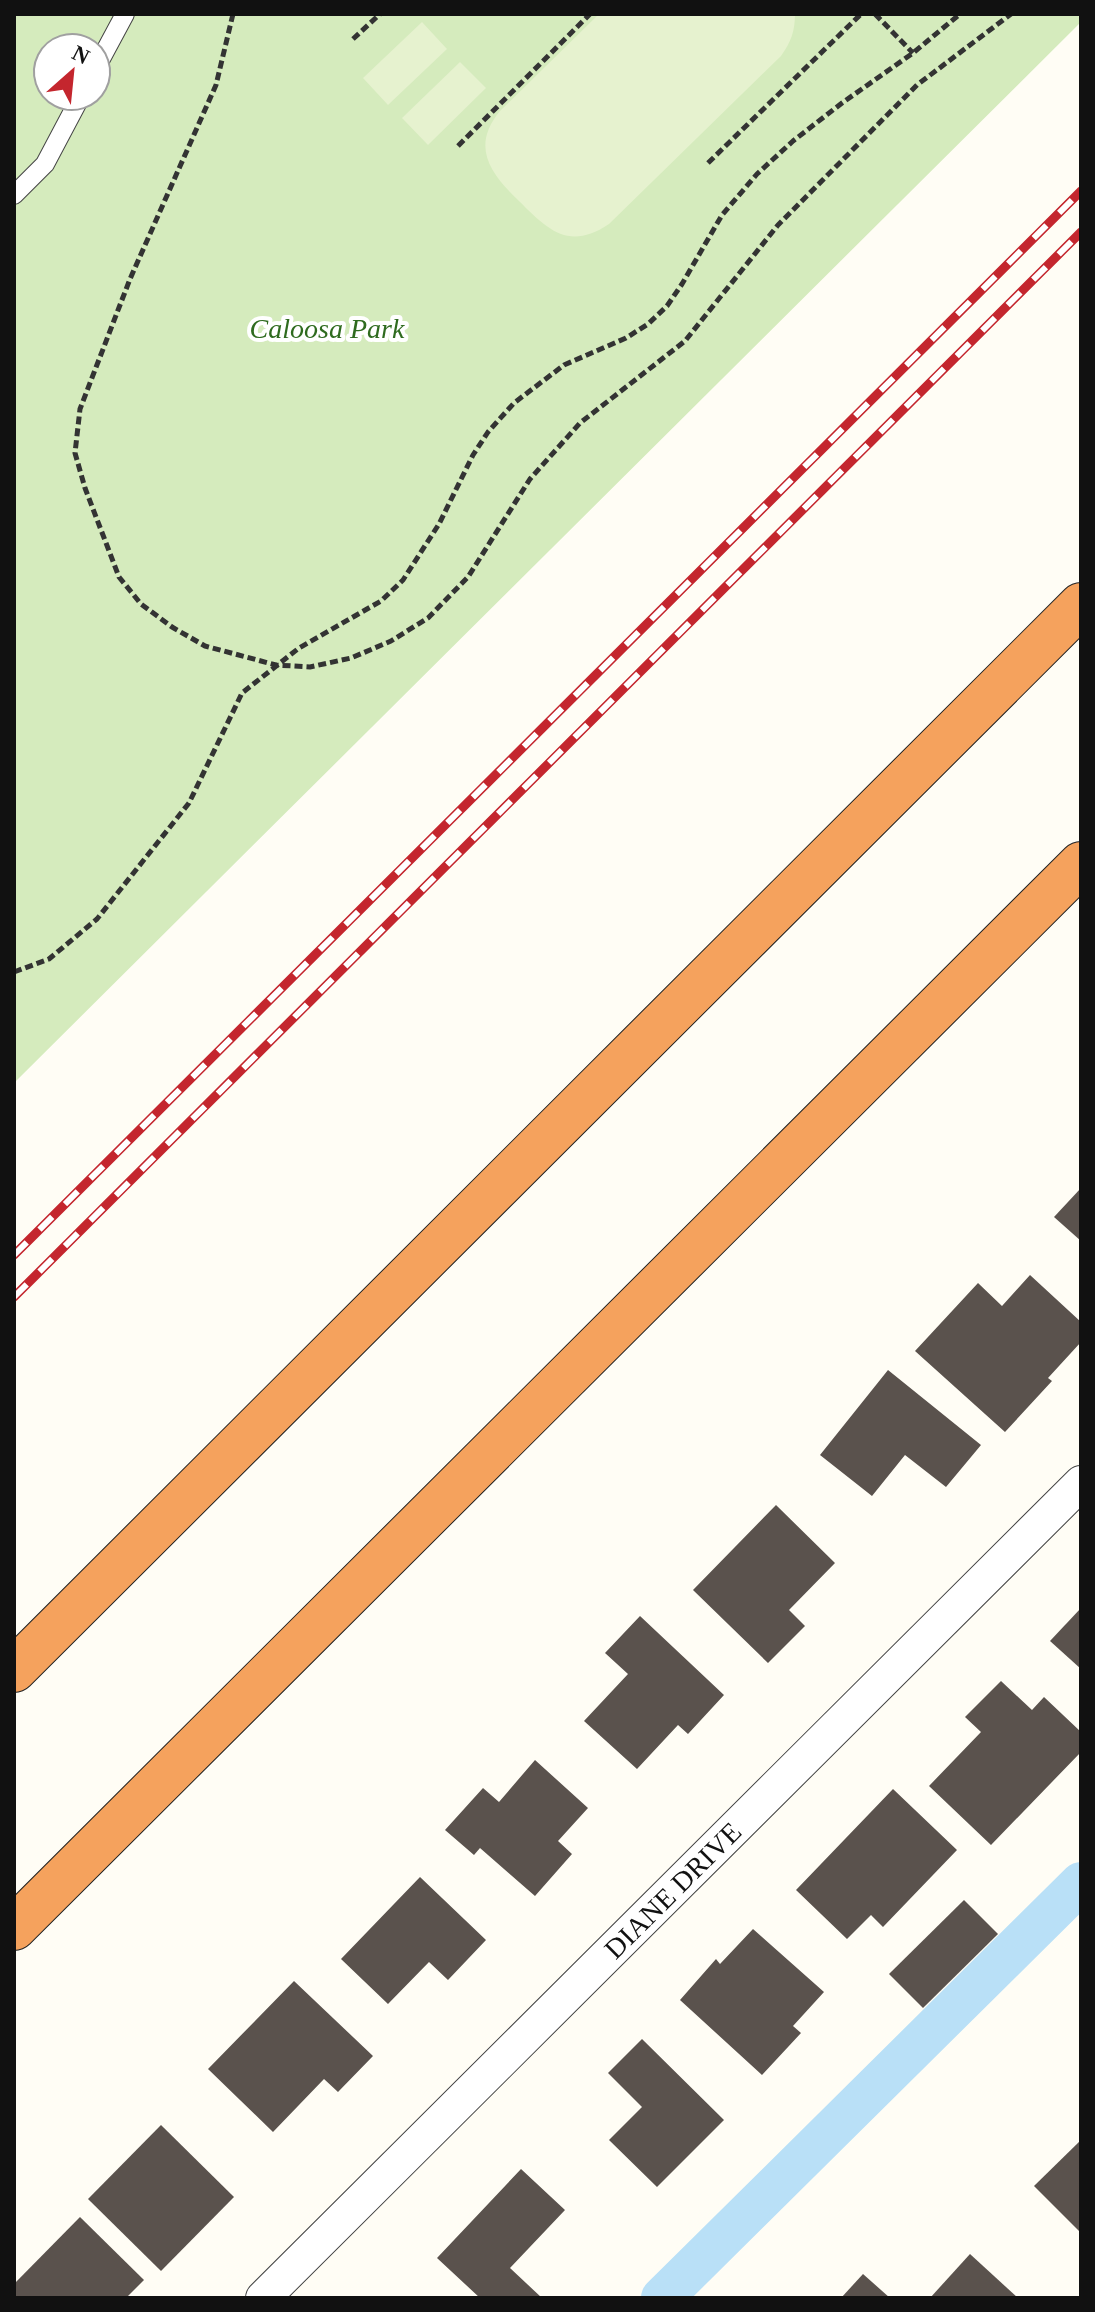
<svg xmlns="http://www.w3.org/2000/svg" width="1095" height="2312" viewBox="0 0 1095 2312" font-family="Georgia,serif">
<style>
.green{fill:#d5ebbd;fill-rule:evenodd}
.pitch{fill:#e6f2cf}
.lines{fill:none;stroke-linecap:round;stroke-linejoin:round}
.canal{stroke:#b9e0f7;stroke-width:42}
.building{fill:#5a524d}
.service-casing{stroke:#444;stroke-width:20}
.minor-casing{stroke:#444;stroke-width:36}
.motorway-casing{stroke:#222;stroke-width:46}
.path{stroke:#333;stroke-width:5;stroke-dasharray:8 4;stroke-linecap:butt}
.service{stroke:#fff;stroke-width:18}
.minor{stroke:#fff;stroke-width:34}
.motorway{stroke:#f5a25d;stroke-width:44}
.rail-casing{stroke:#c4262e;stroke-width:9}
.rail{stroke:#fff;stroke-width:6;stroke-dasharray:18;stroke-linecap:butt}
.labels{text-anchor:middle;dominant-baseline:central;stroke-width:8;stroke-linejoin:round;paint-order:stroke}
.park-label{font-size:28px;font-style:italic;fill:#2f6b1f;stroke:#fff}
.street-label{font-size:28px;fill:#111;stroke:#fff}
</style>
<rect width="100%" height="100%" fill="#fffdf5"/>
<!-- green -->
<path class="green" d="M 14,14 L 1081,14 L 1081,22 L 14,1083 ZM 48,48 L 96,48 L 96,96 L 48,96 Z"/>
<!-- pitch -->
<g class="pitch">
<path d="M 599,14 L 795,14 C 795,31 791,42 781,56 L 609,224 C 569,251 548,230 519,201 C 491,174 470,147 500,111 Z"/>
<path d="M 422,22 L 447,49 L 388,105 L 363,78 Z"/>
<path d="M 460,62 L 486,88 L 428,145 L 402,118 Z"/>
</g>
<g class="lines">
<!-- canal -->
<path class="canal" d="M 662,2298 L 1081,1883"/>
</g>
<!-- building -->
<g class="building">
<path d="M 1081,1188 L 1081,1241 L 1054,1217 Z"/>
<path d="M 1030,1275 L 1081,1322 L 1081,1342 L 1048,1378 L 1052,1381 L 1005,1432 L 915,1351 L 978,1283 L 1002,1306 Z"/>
<path d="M 888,1370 L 981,1445 L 946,1487 L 905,1455 L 872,1496 L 820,1455 Z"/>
<path d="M 776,1505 L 835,1563 L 789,1610 L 805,1626 L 768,1663 L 693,1590 Z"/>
<path d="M 1081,1608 L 1081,1669 L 1050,1641 Z"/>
<path d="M 640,1616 L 724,1695 L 688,1734 L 678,1725 L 637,1769 L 584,1721 L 628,1674 L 605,1653 Z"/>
<path d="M 1001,1681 L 1032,1710 L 1044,1697 L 1081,1732 L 1081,1752 L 991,1845 L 929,1786 L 981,1732 L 965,1717 Z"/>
<path d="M 535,1760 L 588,1808 L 558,1841 L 572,1854 L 535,1896 L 480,1848 L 474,1855 L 445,1830 L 483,1788 L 499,1802 Z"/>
<path d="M 893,1789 L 957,1850 L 883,1927 L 871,1915 L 847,1939 L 796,1890 Z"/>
<path d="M 420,1877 L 486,1940 L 448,1980 L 429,1962 L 388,2004 L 341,1959 Z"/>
<path d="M 964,1900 L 998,1934 L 923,2008 L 889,1974 Z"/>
<path d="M 753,1929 L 824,1992 L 793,2026 L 801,2033 L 762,2075 L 680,2000 L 716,1959 L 720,1964 Z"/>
<path d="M 294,1981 L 373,2056 L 338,2092 L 324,2079 L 273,2132 L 208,2069 Z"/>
<path d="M 642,2039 L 724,2120 L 657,2187 L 609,2140 L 642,2107 L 608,2073 Z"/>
<path d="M 161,2125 L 234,2197 L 161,2271 L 88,2199 Z"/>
<path d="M 1081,2140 L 1081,2233 L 1034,2186 Z"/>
<path d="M 521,2169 L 565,2210 L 510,2268 L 542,2298 L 480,2298 L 437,2258 Z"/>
<path d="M 80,2217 L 144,2280 L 126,2298 L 14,2298 L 14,2284 Z"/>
<path d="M 970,2254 L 1018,2298 L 930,2298 Z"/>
<path d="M 863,2274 L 890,2298 L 841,2298 Z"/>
</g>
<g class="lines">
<defs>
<g id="service">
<path d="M 96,68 L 125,14"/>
<path d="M 14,195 L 45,164 L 81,96"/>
</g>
<g id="minor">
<path id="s1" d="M 263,2298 L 1081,1483"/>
</g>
<g id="motorway">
<path d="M 14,1670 L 1081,605"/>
<path d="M 14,1928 L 1081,864"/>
</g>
</defs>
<!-- service casing -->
<use href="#service" class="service-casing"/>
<!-- minor casing -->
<use href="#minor" class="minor-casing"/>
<!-- motorway casing -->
<use href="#motorway" class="motorway-casing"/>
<!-- path -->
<g class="path">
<path d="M 233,14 L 216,85 L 130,279 L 80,409 L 75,453 L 85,488 L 119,577 L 141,604 L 172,627 L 205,646 L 276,665 L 310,667 L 351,658 L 391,641 L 428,618 L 468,577 L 530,479 L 580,423 L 685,341 L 778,225 L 917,85 L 1011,14"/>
<path d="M 875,14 L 913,53"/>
<path d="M 353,39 L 380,14"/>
<path d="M 458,146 L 590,14"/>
<path d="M 708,163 L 861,14"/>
<path d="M 14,972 L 49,959 L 97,919 L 189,803 L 242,693 L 299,648 L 381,601 L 403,580 L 439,524 L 473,455 L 488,432 L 514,403 L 564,365 L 626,338 L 648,324 L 667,306 L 682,284 L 722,215 L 757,174 L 793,141 L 842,103 L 913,53 L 960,14"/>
</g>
<!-- service -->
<use href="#service" class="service"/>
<!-- minor -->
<use href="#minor" class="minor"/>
<!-- motorway -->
<use href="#motorway" class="motorway"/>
<defs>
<g id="rail">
<path d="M 14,1255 L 1081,191"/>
<path d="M 14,1297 L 1081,232"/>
</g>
</defs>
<!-- rail casing -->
<use href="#rail" class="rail-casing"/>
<!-- rail -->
<use href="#rail" class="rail"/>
</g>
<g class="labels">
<!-- park labels -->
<g class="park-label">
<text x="327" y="328">Caloosa Park</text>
</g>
<!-- street labels -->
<g class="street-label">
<text stroke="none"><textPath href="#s1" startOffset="578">DIANE DRIVE</textPath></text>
</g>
</g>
<!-- border -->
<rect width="1095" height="2312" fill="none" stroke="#111111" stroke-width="32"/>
<!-- north arrow -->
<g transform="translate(72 72) rotate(27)"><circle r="38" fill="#ffffff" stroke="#a0a0a0" stroke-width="2"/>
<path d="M0-6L14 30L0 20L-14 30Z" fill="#c4262e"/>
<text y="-12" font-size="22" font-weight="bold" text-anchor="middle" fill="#111111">N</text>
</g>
</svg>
